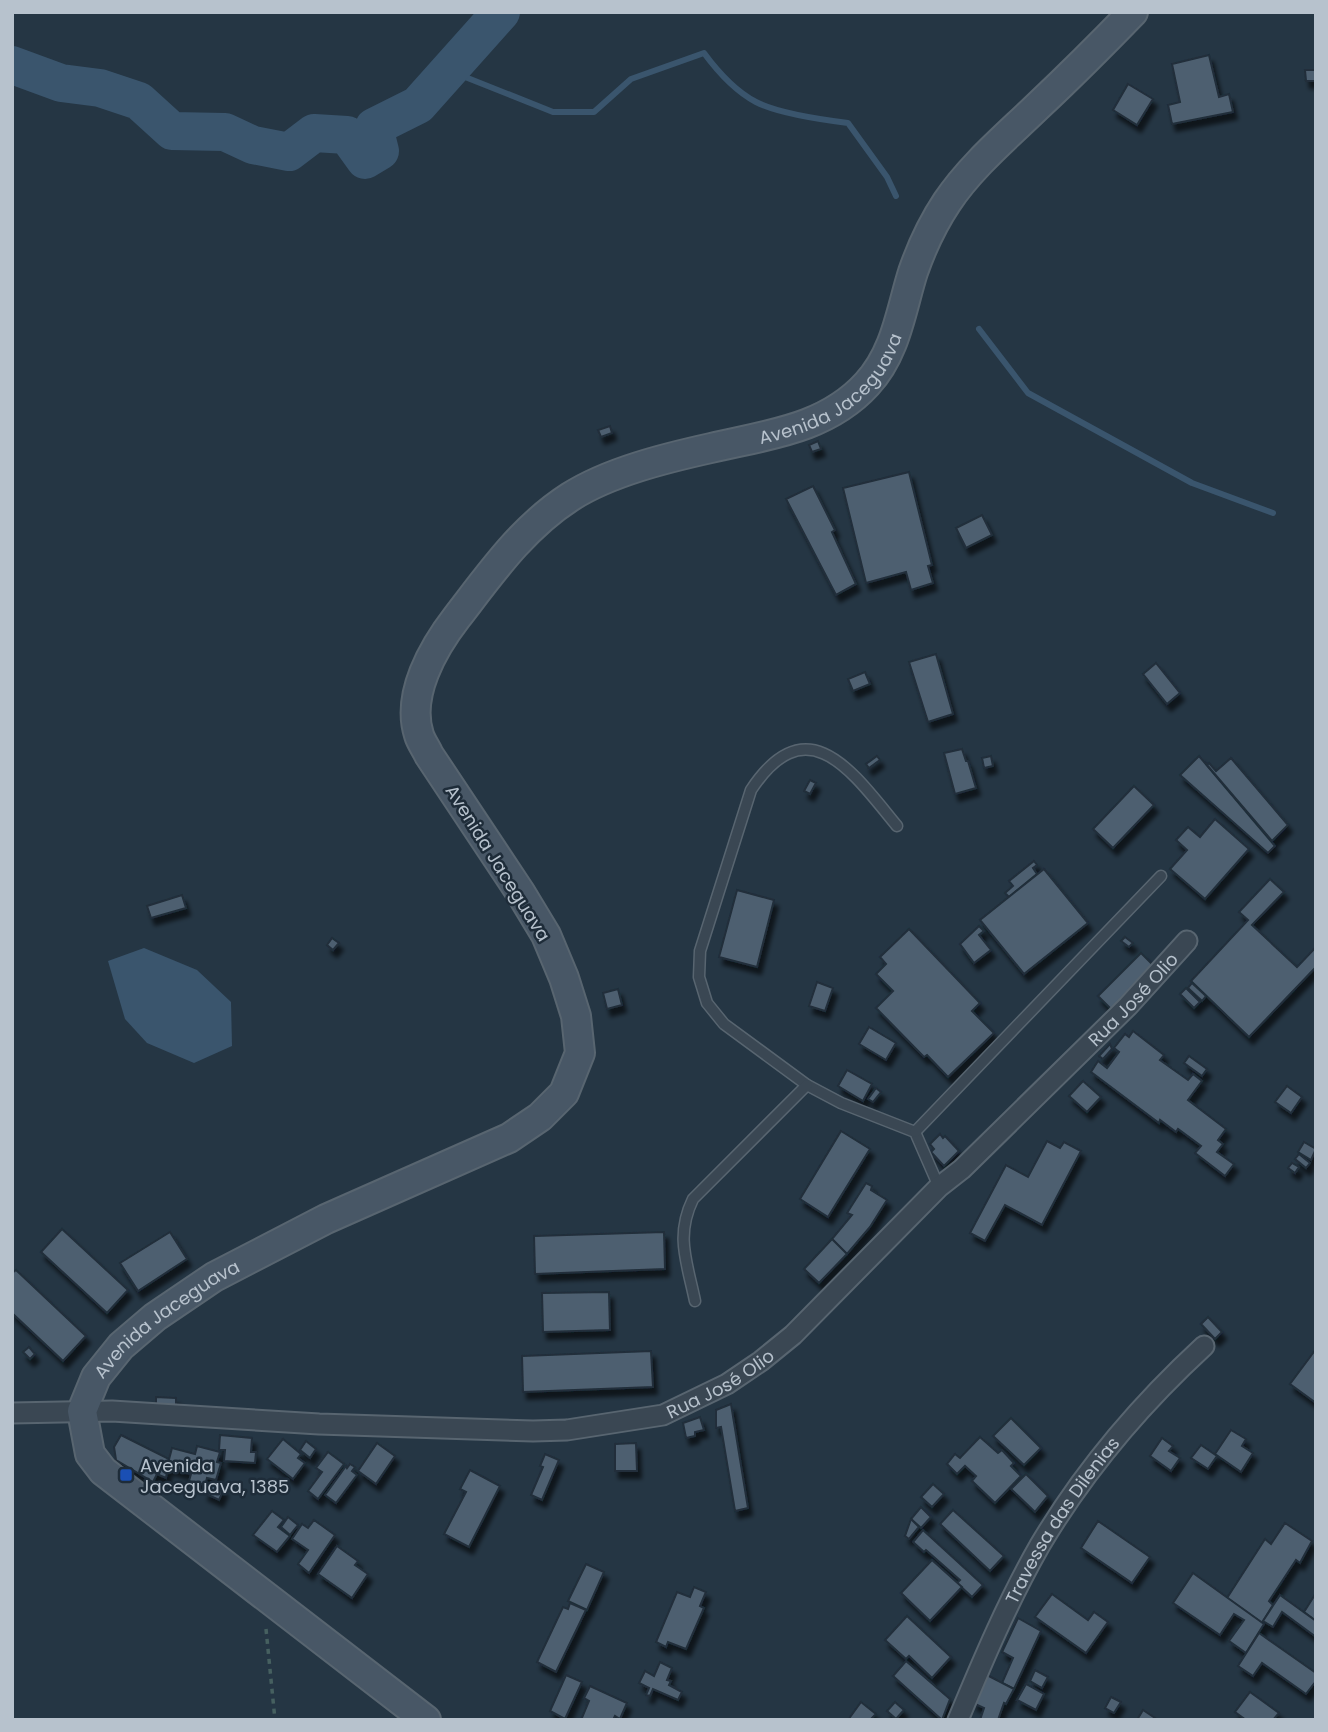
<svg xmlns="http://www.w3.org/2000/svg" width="1328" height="1732" viewBox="0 0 1328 1732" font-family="Poppins,sans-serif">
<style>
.water{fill:#3a556d}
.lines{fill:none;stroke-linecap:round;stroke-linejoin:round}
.stream{stroke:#3a556d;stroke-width:6}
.river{stroke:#3a556d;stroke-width:38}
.building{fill:#4e5f6f;stroke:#202e3a;stroke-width:2;filter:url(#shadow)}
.service-casing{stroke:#586570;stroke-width:13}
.minor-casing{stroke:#586570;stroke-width:23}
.secondary-casing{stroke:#586570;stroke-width:32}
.path{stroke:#466060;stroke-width:3.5;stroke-dasharray:5 5;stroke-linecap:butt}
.service{stroke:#3a4753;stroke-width:10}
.minor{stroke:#3a4753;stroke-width:19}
.secondary{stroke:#485766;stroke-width:28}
.transit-dot{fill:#1a4fb4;stroke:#1e2c39;stroke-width:2.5}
.labels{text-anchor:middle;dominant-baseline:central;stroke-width:5;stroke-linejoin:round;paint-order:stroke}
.street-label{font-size:18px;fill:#b7c2cd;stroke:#1e2c39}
.poi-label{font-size:18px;fill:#b7c2cd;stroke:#1e2c39;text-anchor:start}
</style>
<defs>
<filter id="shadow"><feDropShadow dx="4" dy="7" stdDeviation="2" flood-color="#0009"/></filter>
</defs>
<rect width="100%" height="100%" fill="#253644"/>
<!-- water -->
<path class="water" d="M 144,948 L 197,970 L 231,1002 L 232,1046 L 194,1063 L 147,1043 L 125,1019 L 108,961 Z"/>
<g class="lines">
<!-- stream -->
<g class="stream">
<path d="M 450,71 L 553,112 L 594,112 L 631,79 L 704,53 C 718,72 735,91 756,102 C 777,113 824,120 848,123 L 887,177 L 896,196"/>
<path d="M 979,329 L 1028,393 L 1192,483 L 1273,513"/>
</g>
<!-- river -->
<path class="river" d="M 12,65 L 61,83 L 100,88 L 139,101 L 172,131 L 225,132 L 253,145 L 289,152 L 314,133 L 347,135 L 365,160 L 380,151 L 374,127 L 418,105 L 501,12"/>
</g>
<!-- building -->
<g class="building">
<path d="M 1209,55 L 1219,97 L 1229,94 L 1233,112 L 1172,124 L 1168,105 L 1180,102 L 1172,64 Z"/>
<path d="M 1305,70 L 1316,70 L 1316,81 L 1306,81 Z"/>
<path d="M 1128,84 L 1153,99 L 1137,125 L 1113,110 Z"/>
<path d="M 610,426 L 612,433 L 601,437 L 598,430 Z"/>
<path d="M 818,441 L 821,449 L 812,452 L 809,445 Z"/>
<path d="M 909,472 L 932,565 L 928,566 L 933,583 L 911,590 L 906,572 L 866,583 L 843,488 Z"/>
<path d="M 813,486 L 835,530 L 832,532 L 856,584 L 836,595 L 786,499 Z"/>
<path d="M 982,515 L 992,535 L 966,548 L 956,528 Z"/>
<path d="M 936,654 L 953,714 L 928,722 L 909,662 Z"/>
<path d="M 1156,663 L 1180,693 L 1167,704 L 1143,674 Z"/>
<path d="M 865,672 L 870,684 L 853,691 L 848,679 Z"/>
<path d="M 962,749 L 966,761 L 968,761 L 976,788 L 955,794 L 944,753 Z"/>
<path d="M 877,756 L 880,760 L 869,768 L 866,764 Z"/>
<path d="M 991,756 L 993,766 L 984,768 L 982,758 Z"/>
<path d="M 1199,756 L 1275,846 L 1268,853 L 1180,775 Z"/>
<path d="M 1231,758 L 1288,825 L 1272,841 L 1207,765 L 1209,763 L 1216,771 Z"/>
<path d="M 810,780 L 816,783 L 810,794 L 804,791 Z"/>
<path d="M 1134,786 L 1154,805 L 1113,848 L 1093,829 Z"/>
<path d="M 1215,819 L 1249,849 L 1205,899 L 1170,869 L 1187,850 L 1176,840 L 1188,827 L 1200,837 Z"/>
<path d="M 1034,861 L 1037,865 L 1033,868 L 1037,874 L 1009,897 L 1005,893 L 1013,886 L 1009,881 Z"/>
<path d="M 1044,869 L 1088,923 L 1024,974 L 980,920 Z"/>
<path d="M 1270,879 L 1284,892 L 1252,925 L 1297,967 L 1316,947 L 1316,967 L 1249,1037 L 1191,981 L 1248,920 L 1239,912 Z"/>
<path d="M 737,890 L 774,900 L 757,967 L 719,957 Z"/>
<path d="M 182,895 L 186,908 L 151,918 L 147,906 Z"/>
<path d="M 979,926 L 984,931 L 979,935 L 991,950 L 974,963 L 960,944 Z"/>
<path d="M 909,929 L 980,1003 L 972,1011 L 994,1033 L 948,1077 L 927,1055 L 924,1057 L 876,1008 L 893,991 L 876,974 L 886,964 L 880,957 Z"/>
<path d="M 1125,937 L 1133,943 L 1129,947 L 1121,941 Z"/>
<path d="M 332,938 L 339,943 L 333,950 L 327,945 Z"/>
<path d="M 1141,953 L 1156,968 L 1113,1011 L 1098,996 Z"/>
<path d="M 817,982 L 833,988 L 825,1011 L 809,1006 Z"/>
<path d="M 1192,983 L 1206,996 L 1202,1001 L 1188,988 Z"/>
<path d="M 1186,988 L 1200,1002 L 1194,1008 L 1180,994 Z"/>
<path d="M 618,989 L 622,1005 L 607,1009 L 603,993 Z"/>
<path d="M 869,1027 L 896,1043 L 886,1060 L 859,1044 Z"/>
<path d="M 1133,1031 L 1164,1055 L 1160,1060 L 1188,1080 L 1193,1074 L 1202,1081 L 1188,1100 L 1226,1129 L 1218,1140 L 1223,1144 L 1217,1152 L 1234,1164 L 1225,1176 L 1195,1153 L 1201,1146 L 1178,1129 L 1176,1132 L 1160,1120 L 1159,1123 L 1091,1072 L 1098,1061 L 1107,1068 L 1119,1052 L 1114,1048 L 1125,1034 L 1129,1037 Z"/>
<path d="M 1110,1044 L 1112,1049 L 1103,1059 L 1099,1056 Z"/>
<path d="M 1189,1056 L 1207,1069 L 1202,1076 L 1184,1063 Z"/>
<path d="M 847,1070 L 872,1084 L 863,1101 L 838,1086 Z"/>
<path d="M 1083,1081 L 1101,1097 L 1087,1112 L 1069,1096 Z"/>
<path d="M 1287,1086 L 1302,1097 L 1291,1113 L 1275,1102 Z"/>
<path d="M 876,1088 L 881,1092 L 873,1102 L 868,1099 Z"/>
<path d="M 841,1131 L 870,1149 L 828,1217 L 800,1199 Z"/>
<path d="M 940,1134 L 943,1138 L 945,1136 L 959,1151 L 944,1166 L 931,1152 L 934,1149 L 930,1144 Z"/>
<path d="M 1047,1141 L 1060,1148 L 1064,1142 L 1081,1151 L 1042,1225 L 1005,1205 L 985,1241 L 970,1233 L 1006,1165 L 1028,1177 Z"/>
<path d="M 1304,1142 L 1316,1149 L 1311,1160 L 1298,1152 Z"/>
<path d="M 1299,1154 L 1310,1163 L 1306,1168 L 1295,1159 Z"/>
<path d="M 1292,1163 L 1299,1167 L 1295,1173 L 1288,1168 Z"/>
<path d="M 866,1183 L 872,1186 L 871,1190 L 887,1200 L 870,1227 L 847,1254 L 832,1239 L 852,1215 L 847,1213 Z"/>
<path d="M 62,1229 L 128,1290 L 107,1313 L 41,1252 Z"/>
<path d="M 170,1232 L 187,1259 L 138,1291 L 120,1263 Z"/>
<path d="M 664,1232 L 665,1269 L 535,1274 L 534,1236 Z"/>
<path d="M 832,1239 L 847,1254 L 819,1283 L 804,1269 Z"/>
<path d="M 16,1270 L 86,1336 L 63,1361 L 12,1313 L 12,1273 Z"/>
<path d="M 609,1292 L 610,1330 L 543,1332 L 542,1293 Z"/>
<path d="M 1208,1317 L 1222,1332 L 1215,1339 L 1201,1324 Z"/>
<path d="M 29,1347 L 35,1354 L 30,1359 L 23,1352 Z"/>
<path d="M 1316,1349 L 1316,1403 L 1290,1384 Z"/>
<path d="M 651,1351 L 653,1387 L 523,1392 L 522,1356 Z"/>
<path d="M 156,1397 L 176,1398 L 176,1409 L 156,1408 Z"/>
<path d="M 731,1404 L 748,1508 L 735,1511 L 721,1427 L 716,1428 L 716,1410 Z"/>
<path d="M 700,1417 L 704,1430 L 695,1432 L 695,1436 L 686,1438 L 683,1423 Z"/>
<path d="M 1011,1418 L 1041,1448 L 1024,1465 L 993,1436 Z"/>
<path d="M 1231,1430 L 1246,1439 L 1242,1446 L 1253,1453 L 1241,1472 L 1215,1454 Z"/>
<path d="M 121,1435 L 169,1459 L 166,1478 L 157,1474 L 153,1482 L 116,1460 L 114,1447 Z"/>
<path d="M 220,1435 L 252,1438 L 251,1452 L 256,1452 L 255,1463 L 224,1461 L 225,1450 L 219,1450 Z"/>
<path d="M 980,1437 L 998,1453 L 1002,1450 L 1014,1463 L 1011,1466 L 1021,1476 L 995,1503 L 972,1481 L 976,1476 L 965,1466 L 957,1474 L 947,1464 L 955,1454 L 960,1458 Z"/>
<path d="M 1162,1438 L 1173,1446 L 1169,1451 L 1180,1458 L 1171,1471 L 1150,1456 Z"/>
<path d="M 283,1439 L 301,1454 L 298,1458 L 305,1463 L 293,1479 L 267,1459 Z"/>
<path d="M 306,1441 L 316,1449 L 310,1458 L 300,1450 Z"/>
<path d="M 377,1443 L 395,1456 L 376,1484 L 358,1471 Z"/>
<path d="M 636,1443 L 637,1471 L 615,1471 L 615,1444 Z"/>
<path d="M 1201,1445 L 1217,1456 L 1208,1469 L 1191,1458 Z"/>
<path d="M 197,1446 L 220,1452 L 217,1462 L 221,1463 L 216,1480 L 207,1478 L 205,1485 L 189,1481 L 191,1474 L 167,1467 L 172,1448 L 195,1454 Z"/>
<path d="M 328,1452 L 344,1464 L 318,1499 L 308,1491 L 322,1472 L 316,1468 Z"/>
<path d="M 545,1454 L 559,1460 L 542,1500 L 531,1495 L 543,1467 L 540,1466 Z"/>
<path d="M 350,1464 L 355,1467 L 352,1471 L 357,1475 L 336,1503 L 325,1495 L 346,1466 L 347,1468 Z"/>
<path d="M 470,1470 L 500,1486 L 469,1547 L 444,1534 L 466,1492 L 460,1489 Z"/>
<path d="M 1026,1474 L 1048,1496 L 1035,1512 L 1011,1489 Z"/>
<path d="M 209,1483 L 224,1489 L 219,1500 L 204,1493 Z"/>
<path d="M 933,1484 L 944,1494 L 932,1507 L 921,1497 Z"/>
<path d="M 921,1507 L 931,1517 L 921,1528 L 911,1519 Z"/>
<path d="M 953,1510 L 1004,1556 L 990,1571 L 940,1524 Z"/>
<path d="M 272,1511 L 284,1520 L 278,1527 L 290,1536 L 277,1552 L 253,1535 Z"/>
<path d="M 288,1517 L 298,1525 L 290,1535 L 281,1527 Z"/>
<path d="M 911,1519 L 919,1527 L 909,1539 L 905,1536 Z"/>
<path d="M 314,1520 L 335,1535 L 309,1573 L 298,1564 L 308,1550 L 292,1539 L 302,1524 L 308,1528 Z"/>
<path d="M 1098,1521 L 1150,1557 L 1132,1583 L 1081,1548 Z"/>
<path d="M 1285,1523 L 1312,1541 L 1300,1563 L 1296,1560 L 1269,1601 L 1273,1605 L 1262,1623 L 1227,1598 L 1265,1539 L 1271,1544 Z"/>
<path d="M 923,1530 L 983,1585 L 972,1597 L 957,1583 L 960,1580 L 926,1550 L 924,1552 L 913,1542 Z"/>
<path d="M 337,1546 L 358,1561 L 355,1565 L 368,1574 L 352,1598 L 318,1574 Z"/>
<path d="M 932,1560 L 962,1587 L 930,1621 L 901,1593 Z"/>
<path d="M 586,1564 L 604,1572 L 587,1610 L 568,1601 Z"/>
<path d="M 1193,1573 L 1264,1624 L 1246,1653 L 1229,1641 L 1244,1620 L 1234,1614 L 1220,1635 L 1173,1603 Z"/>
<path d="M 694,1587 L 706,1592 L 700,1606 L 704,1608 L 686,1649 L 668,1642 L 666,1647 L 656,1642 L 677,1592 L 690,1597 Z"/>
<path d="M 1316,1593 L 1316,1621 L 1304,1612 Z"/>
<path d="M 1052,1594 L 1088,1620 L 1094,1612 L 1108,1622 L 1086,1653 L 1035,1617 Z"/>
<path d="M 1280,1595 L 1316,1621 L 1316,1637 L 1282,1612 L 1273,1627 L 1263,1621 Z"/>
<path d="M 570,1603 L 586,1610 L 556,1672 L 537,1662 L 563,1607 L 568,1609 Z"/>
<path d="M 907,1616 L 951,1657 L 932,1678 L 909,1656 L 906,1659 L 885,1640 Z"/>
<path d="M 1018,1618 L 1041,1631 L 1014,1689 L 1002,1683 L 1013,1658 L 1002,1652 Z"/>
<path d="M 1259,1633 L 1316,1673 L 1316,1681 L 1306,1694 L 1262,1663 L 1253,1676 L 1238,1666 Z"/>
<path d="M 906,1661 L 950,1699 L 942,1720 L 893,1676 Z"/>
<path d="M 660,1662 L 672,1668 L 667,1680 L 671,1681 L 669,1685 L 682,1692 L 678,1700 L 653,1689 L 650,1696 L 646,1695 L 649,1688 L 639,1683 L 645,1671 L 654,1676 Z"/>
<path d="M 1035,1670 L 1048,1677 L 1042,1688 L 1030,1681 Z"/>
<path d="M 985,1674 L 1014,1689 L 1006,1704 L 1004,1703 L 998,1720 L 980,1720 L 984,1708 L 973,1703 Z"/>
<path d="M 566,1675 L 582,1682 L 565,1719 L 550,1711 Z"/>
<path d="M 1026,1684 L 1044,1694 L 1036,1710 L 1017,1700 Z"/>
<path d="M 590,1686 L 627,1703 L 620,1719 L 615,1716 L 613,1720 L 581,1720 L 589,1701 L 584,1698 Z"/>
<path d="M 1250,1692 L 1279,1713 L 1273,1720 L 1246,1720 L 1235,1712 Z"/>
<path d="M 1111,1697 L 1121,1702 L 1114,1713 L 1105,1708 Z"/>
<path d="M 861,1702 L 876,1714 L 870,1720 L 848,1720 Z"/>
<path d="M 895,1702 L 904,1710 L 896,1719 L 887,1711 Z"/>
<path d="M 1143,1710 L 1158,1720 L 1137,1720 Z"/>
</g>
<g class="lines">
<defs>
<g id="service">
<path d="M 897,826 C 854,774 808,704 751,790 L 700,951 L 699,977 L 707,1003 L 724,1024 L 807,1085 L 841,1103 L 915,1132 L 939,1187"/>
<path d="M 915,1132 L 1161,876"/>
<path d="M 695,1301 C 687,1262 675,1236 693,1199 L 807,1085"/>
</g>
<g id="minor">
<path id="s1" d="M 12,1413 L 112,1411 L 319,1424 L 533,1431 L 567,1430 L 663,1415 L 727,1384 L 761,1361 L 793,1335 L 939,1187 L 962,1169 L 1128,1006 L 1187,941"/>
<path id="s2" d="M 958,1720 C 983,1660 1008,1601 1040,1545 C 1084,1471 1141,1404 1204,1346"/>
</g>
<g id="secondary">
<path id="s3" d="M 426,1720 L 103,1471 L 90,1454 L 82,1411 L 96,1377 L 121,1346 L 155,1317 L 214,1277 L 326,1219 L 509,1138 L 540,1117 L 564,1093 L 580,1053 L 576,1016 L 564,978 L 546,935 L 520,892 L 429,755 C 426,748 421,742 419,735 C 406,695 433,648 457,617 C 491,573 522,528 570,497 C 609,472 666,458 711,448 C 767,435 826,429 867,384 C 896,353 901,310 913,272 C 921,249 933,223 947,202 C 971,166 1007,136 1038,106 C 1071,75 1102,44 1133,12"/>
</g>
</defs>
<!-- service casing -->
<use href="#service" class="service-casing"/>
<!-- minor casing -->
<use href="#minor" class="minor-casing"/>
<!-- secondary casing -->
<use href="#secondary" class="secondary-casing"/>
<!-- path -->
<path class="path" d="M 266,1629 L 275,1720"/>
<!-- service -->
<use href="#service" class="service"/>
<!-- minor -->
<use href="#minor" class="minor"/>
<!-- secondary -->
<use href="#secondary" class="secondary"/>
</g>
<!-- markers -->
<rect class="transit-dot" x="119" y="1468" width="14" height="14" rx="3.5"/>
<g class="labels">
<!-- street labels -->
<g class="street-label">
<text stroke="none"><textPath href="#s3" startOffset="2051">Avenida Jaceguava</textPath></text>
<text transform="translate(498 863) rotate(58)">Avenida Jaceguava</text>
<text stroke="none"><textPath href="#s1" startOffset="1284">Rua José Olio</textPath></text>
<text stroke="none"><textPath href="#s3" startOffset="602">Avenida Jaceguava</textPath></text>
<text stroke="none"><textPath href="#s1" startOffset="718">Rua José Olio</textPath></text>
<text stroke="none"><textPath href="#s2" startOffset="226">Travessa das Dilenias</textPath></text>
</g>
<!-- poi labels -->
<g class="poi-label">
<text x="140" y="1465">Avenida<tspan x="140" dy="21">Jaceguava, 1385</tspan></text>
</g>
</g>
<!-- border -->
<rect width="1328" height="1732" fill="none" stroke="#b7c2cd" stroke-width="28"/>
</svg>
